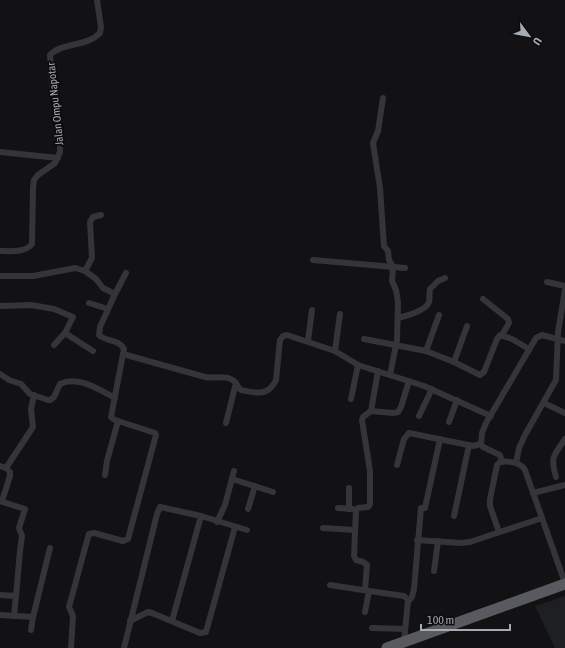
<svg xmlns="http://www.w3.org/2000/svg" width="565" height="648" viewBox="0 0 565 648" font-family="'Asap Condensed',sans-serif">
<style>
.built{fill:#1e1f21}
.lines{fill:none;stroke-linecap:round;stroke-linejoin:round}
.minor{stroke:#343538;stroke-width:6}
.trunk{stroke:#585a60;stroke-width:11}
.labels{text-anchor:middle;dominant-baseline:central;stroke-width:4;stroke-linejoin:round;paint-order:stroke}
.street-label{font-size:11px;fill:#a5aab3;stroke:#0d0d0f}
</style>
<rect width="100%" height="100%" fill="#121214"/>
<!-- built -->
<path class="built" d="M 565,596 L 565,648 L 555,648 L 535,606 Z"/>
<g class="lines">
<!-- minor -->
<g class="minor">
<path d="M 383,98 L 378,131 L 373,143 L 380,188 L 384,246 L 388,251 L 389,260 L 393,267 L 392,281 L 396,290 L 398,302 L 397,340 L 390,375"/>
<path d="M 0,152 L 58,158"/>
<path d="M 0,251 C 10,251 25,253 32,244 L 33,188 L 34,180 L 38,175 L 55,163 L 60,152 L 60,138 L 52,84 L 50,55 C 62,42 87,47 100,33 L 101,27 L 97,0"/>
<path d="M 313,260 L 405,268"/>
<path d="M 85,271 L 96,279 L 103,288 L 115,294 L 100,327 L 99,335 C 106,342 119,339 124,349 L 111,417 L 113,419 L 118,421 L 107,461 L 105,475"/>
<path d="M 0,276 L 33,276 L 75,268 L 85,271 L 92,258 L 90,222 L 93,217 L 101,215"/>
<path d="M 547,282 L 565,286"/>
<path d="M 115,294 L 126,273"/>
<path d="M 483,299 L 508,319 L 509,323 L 502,335"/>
<path d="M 89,303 L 108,309"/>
<path d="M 0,306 L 31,305 L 54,309 L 73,317 L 65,333 L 54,345"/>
<path d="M 398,318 C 406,316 426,311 429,302 C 430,298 429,294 430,289 L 438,281 L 445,278"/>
<path d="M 65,333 L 93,351"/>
<path d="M 364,339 L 426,351 L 454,362 L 480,375 L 484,372 L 497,339 L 500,335 L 512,339 L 529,349"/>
<path d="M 308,341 L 312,310"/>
<path d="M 335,351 L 340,314"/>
<path d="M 426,351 L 439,315"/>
<path d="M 123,354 L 205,377 C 214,379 228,374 235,382 C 237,384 238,388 241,390 C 256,393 268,397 276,380 L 280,340 L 283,336 L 287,335 L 335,351 L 358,365 L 424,386 L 491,416"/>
<path d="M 454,362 L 467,326"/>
<path d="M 0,374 L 9,380 L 21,384 L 30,394 L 48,400 L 50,400 L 54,397 L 60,384 C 78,375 100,390 115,398"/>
<path d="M 351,399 L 358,365"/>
<path d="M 544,403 L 565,413"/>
<path d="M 371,411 L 378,371"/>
<path d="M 419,416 L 432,389"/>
<path d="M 449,422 L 457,400"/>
<path d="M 226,423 L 236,383"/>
<path d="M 502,462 L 500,455 L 483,447 L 481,444 L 482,433 L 486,423 L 536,338 L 542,335 L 565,341"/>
<path d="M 516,463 L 519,448 L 525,435 L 556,380 L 558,332 L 565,290"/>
<path d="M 397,465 L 404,439 L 409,433 L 473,446 L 481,444"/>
<path d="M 0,466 L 6,468 L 10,472 L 10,476 L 2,501"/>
<path d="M 6,468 L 33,427 L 31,409 L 34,395"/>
<path d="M 556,477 C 550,457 554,455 565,439"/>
<path d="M 232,479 L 273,492"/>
<path d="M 533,493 L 565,485"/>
<path d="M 0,501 L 25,509 L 19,528 L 22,536 L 20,551 L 16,596 L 0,595"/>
<path d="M 338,508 L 353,509"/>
<path d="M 248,509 L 255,486"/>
<path d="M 349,509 L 349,488"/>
<path d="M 454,516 L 469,445"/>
<path d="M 217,522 L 225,505 L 234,471"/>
<path d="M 323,528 L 355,530"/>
<path d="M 499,532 L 490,506 L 490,499 L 497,465 L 500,462 C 509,461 520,461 525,470 L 565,583"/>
<path d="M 417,540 L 460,543 L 470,542 L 542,518"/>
<path d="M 434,571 L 438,541"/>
<path d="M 330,585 L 369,591 L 365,612"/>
<path d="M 365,590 L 367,565 L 363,562 L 356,560 L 354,556 L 356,510 L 358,508 L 368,507 L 370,504 L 370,471 L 362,420 L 363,417 L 371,411 L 393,413 L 398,412 L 401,407 L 409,381"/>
<path d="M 369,591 L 404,596 L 408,600 L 404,642"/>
<path d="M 408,602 L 412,597 L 414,589 L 421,508 L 425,508 L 440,439"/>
<path d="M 0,615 L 33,617 L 50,548"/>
<path d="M 14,616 L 16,596"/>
<path d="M 130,621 L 148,612 L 152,613 L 200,633 L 206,632 L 235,527"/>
<path d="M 172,621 L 201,516"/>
<path d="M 372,628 L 405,629"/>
<path d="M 31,630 L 33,617"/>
<path d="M 71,648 L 73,616 L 69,607 L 88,537 L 89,534 L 94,533 L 123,541 L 128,539 L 156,435 L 155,433 L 118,421"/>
<path d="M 124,648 L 157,514 L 160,507 L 201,516 L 247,530"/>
</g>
<!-- trunk -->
<path class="trunk" d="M 387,648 L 565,584"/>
</g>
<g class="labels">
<!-- street labels -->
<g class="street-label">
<text transform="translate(55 104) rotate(-96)">Jalan Ompu Napotar</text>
</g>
</g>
<!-- north arrow -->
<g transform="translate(529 36) rotate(122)" stroke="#0d0d0f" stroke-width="3" paint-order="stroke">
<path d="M0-3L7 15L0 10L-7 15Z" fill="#a5aab3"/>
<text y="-6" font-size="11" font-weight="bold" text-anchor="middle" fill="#a5aab3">U</text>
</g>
<!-- scale -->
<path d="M421 624v6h89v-6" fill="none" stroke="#a5aab3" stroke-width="2"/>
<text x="427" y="624" font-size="12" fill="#a5aab3" stroke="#0d0d0f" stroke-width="3" paint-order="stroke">100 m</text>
</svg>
